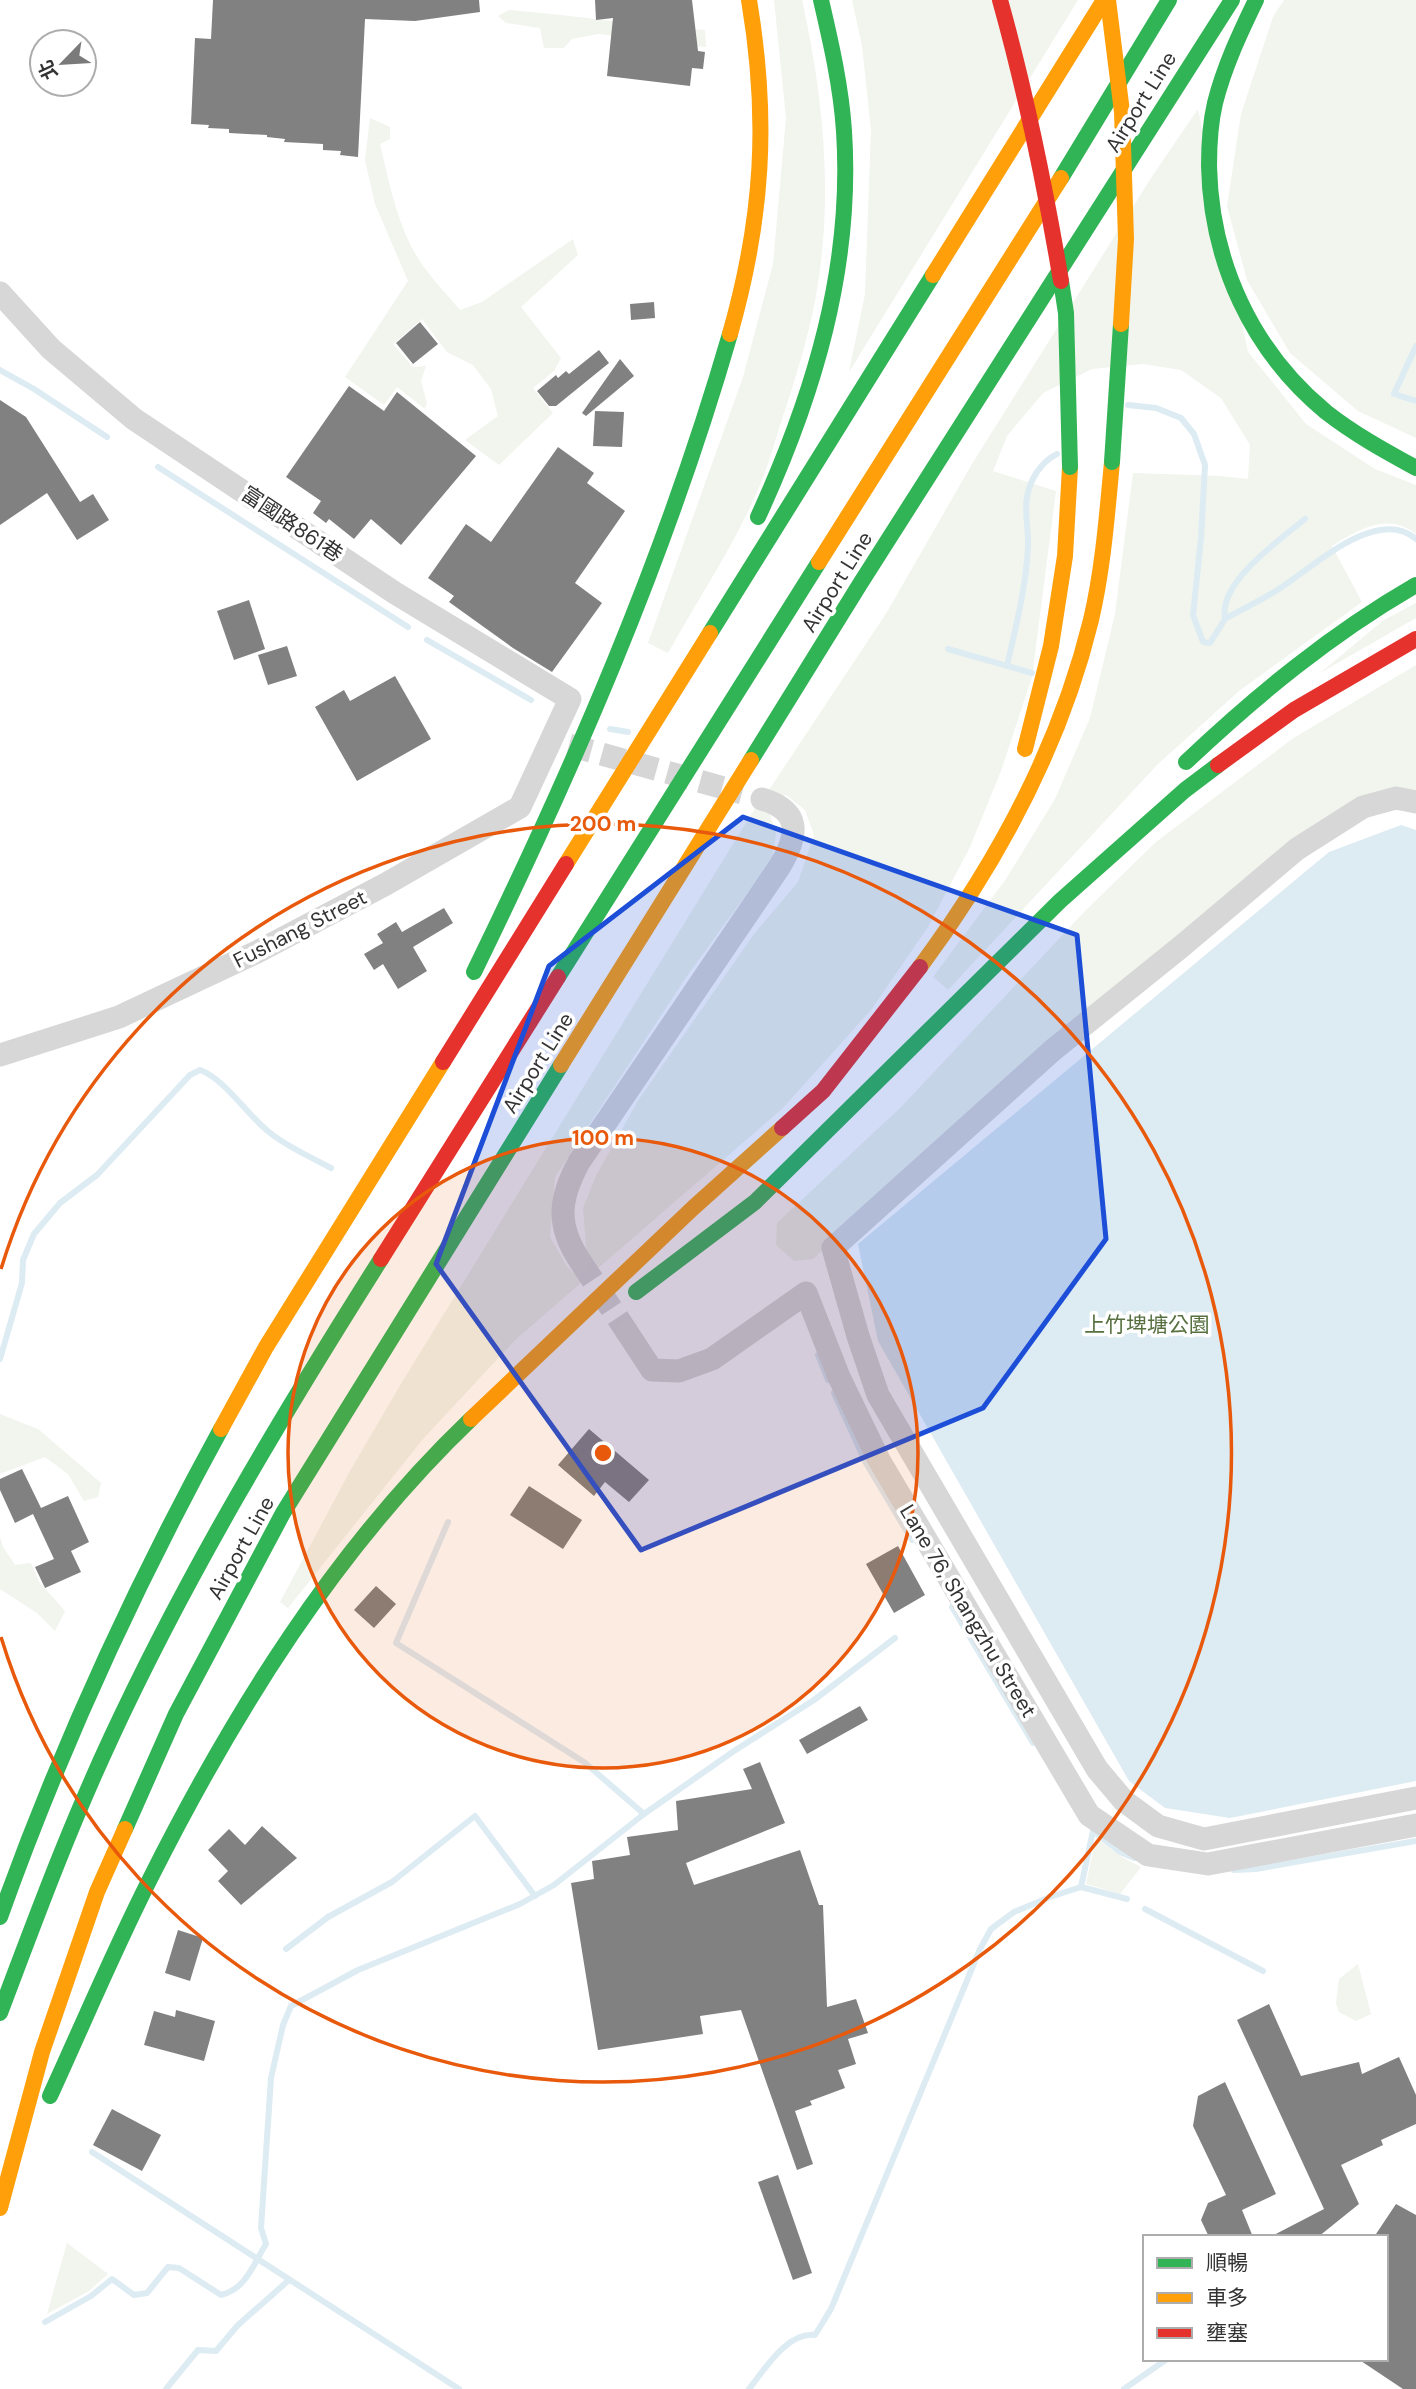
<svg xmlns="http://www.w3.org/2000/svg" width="1416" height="2389" viewBox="0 0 1416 2389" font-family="'DM Sans','Noto Sans TC',sans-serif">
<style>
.green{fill:#f1f5ed}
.water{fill:#ddebf3}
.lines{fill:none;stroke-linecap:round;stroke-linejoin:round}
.stream{stroke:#ddebf3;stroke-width:6}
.building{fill:#818181}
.street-tunnel{stroke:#d6d6d6;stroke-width:23;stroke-dasharray:23 11;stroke-linecap:butt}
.street{stroke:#d7d7d7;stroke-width:23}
.fast{stroke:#30b455;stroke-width:16}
.slow{stroke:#ff9f0a;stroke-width:16}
.jam{stroke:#e5322d;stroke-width:16}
.fast-bridge{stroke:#30b455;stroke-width:16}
.slow-bridge{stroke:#ff9f0a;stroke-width:16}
.jam-bridge{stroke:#e5322d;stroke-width:16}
.marked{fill:#1d4ed8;fill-opacity:0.2;stroke:#1d4ed8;stroke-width:5;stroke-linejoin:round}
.ring{fill:none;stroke:#e8590c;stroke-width:3.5}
.labels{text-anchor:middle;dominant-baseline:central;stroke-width:7;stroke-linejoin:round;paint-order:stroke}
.street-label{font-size:21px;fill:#333;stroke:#fff}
.park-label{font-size:21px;fill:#56703f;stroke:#fff}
.centre{fill:#e8590c;stroke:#fff;stroke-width:3.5}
.ring-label{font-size:21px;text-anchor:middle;font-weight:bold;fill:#e8590c;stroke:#fff;stroke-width:7;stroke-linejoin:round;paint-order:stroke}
</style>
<rect width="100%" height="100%" fill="#fff"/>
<!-- green -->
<g class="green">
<path d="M 774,0 L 802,0 C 824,99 834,201 815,301 C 807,342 795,380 782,419 C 775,441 769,464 760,485 C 737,541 698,599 668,653 L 648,643 L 743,377 L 773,264 L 786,118 Z"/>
<path d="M 852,0 L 1078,0 L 849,372 L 865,294 L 871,130 L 862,46 Z"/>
<path d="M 1284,0 L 1416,0 L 1416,438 L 1358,411 L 1290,353 L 1247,280 L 1227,206 L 1241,114 L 1273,17 Z"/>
<path d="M 509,10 C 575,15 639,26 705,30 L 706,47 L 598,34 L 572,39 L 564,48 L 544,48 L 540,28 L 506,23 L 498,16 Z"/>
<path d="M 1198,109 L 1248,352 L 1306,424 L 1375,469 L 1416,485 L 1416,534 C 1387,512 1359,529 1332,546 L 1362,602 L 1239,691 L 1157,765 L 948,990 L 933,977 L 1006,879 L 1055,799 L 1090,718 L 1115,614 L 1133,473 L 1220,476 L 1248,479 L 1250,445 L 1221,398 L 1181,370 L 1143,364 L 1092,369 L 1043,393 L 1007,436 L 993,471 L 1056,491 L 1032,677 L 1001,771 L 970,847 L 928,927 L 871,1010 L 782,1109 L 515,1340 L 423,1439 L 288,1608 L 280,1602 L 350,1471 L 399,1387 L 757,805 L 769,811 L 776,834 L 772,859 L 687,976 L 555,1177 L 550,1237 L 566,1265 L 573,1273 L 587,1259 L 583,1208 L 596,1176 L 637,1102 L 754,934 L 798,882 L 814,835 L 805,810 L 786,795 L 776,799 L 767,793 L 887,612 L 972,464 L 1151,178 Z"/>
<path d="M 370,118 L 390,127 L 390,139 L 380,144 C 388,178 395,213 410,244 C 422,269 443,290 460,310 L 482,302 L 573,239 L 578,255 L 521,307 L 561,358 L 554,371 L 533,388 L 553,413 L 499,465 L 465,440 L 498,416 L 491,389 L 473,365 L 447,352 L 422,319 L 393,344 L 413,367 L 426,366 L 421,381 L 427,403 L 425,409 L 397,387 L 384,405 L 345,377 L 408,281 L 375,204 L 365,160 Z"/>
<path d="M 1416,603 L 1416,618 L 1320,673 L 1384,620 Z"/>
<path d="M 1416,665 L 1416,790 L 1382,793 L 870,1207 L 813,1259 L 794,1261 L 776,1245 L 777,1223 L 902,1106 L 1085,911 L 1156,842 L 1292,739 Z"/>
<path d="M 0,1414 L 38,1429 L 101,1483 L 98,1497 L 84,1501 L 68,1474 L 45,1457 L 0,1474 Z"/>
<path d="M 0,1537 L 3,1547 L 15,1565 L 31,1563 L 39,1582 L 65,1611 L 55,1631 L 37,1613 L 0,1589 Z"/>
<path d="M 1096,1838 L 1122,1857 L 1141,1867 L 1120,1894 L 1086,1884 Z"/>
<path d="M 1358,1964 L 1371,2014 L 1356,2021 L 1339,2012 L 1336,2003 L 1339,1979 Z"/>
<path d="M 67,2243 L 108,2274 L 89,2291 L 47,2314 Z"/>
</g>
<!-- water -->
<path class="water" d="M 1401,825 L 1416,830 L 1416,1781 L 1230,1818 L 1165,1808 L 1129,1781 L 878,1341 L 858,1244 L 1329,852 Z"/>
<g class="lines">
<!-- stream -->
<g class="stream">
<path d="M 1416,346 L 1394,394 L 1416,401"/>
<path d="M 0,370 L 34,389 L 107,437"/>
<path d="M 1128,405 L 1156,408 L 1181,418 L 1194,434 L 1205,465 L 1201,538 L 1193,615 L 1203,642 L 1210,643 L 1225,619"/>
<path d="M 158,467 L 408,627"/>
<path d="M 1305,519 C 1280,540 1218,582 1225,619 C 1244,608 1264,599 1282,587 C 1315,565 1378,506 1416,539"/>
<path d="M 427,640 L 531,700"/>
<path d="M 948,649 L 1032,673"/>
<path d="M 1007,666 C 1016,626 1026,587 1028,547 C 1029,531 1024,513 1027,497 C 1030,479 1041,462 1057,454"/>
<path d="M 610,729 L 628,732"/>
<path d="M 818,1355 L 828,1380"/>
<path d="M 0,1359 L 22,1283 L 23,1260 L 34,1234 L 60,1203 L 97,1175 L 190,1075 L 200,1070 C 225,1079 247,1115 269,1132 C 287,1147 311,1157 331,1168"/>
<path d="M 834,1393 L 866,1463 L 912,1540"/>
<path d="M 448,1522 L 396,1643 L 584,1762 L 644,1814"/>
<path d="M 952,1607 L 1033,1743"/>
<path d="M 1234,1870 L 1256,1869 L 1416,1841"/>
<path d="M 1081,1887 L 1093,1831 L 1120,1852 L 1134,1858"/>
<path d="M 1145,1909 L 1263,1971"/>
<path d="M 286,1949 L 328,1917 L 392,1882 L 475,1816 L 535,1896"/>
<path d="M 92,2152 L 459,2389"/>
<path d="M 45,2322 L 91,2296 L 112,2279 L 134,2295 L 147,2293 L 168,2267 L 179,2268 L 221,2295 C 246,2289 253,2265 266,2244 L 261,2228 L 271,2078 L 283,2025 L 291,2006 L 358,1970 L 520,1904 L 554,1885 L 644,1814 L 734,1751 L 814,1700 L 895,1638"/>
<path d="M 166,2389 L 198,2350 L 216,2351 L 238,2325 L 289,2280"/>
<path d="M 749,2389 C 765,2369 787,2332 815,2335 L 831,2309 L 980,1949 L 991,1929 L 1014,1912 L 1050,1897 L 1081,1887 L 1127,1899"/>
<path d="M 1124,2389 L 1167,2359"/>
</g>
</g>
<!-- building -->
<g class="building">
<path d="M 213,0 L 479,0 L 480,12 L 415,21 L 365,19 L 358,157 L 340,155 L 341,151 L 323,150 L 323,144 L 284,142 L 285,139 L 267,137 L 267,135 L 229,133 L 229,129 L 208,128 L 209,125 L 191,124 L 195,38 L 211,39 Z"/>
<path d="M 595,0 L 692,0 L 698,51 L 705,52 L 703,69 L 692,68 L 690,86 L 607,76 L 613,18 L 596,20 Z"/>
<path d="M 654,302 L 655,318 L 631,320 L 630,304 Z"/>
<path d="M 420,322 L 438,344 L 413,364 L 396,343 Z"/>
<path d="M 599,350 L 609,363 L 556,406 L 549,406 L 537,391 L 556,375 L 558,378 L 566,371 L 569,374 Z"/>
<path d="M 620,359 L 634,376 L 586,416 L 582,413 Z"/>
<path d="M 349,386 L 384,411 L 397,392 L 476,456 L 401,545 L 371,519 L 354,539 L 329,519 L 326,523 L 313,513 L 321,501 L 286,477 Z"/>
<path d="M 0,400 L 26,417 L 80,502 L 93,494 L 109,520 L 77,540 L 47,493 L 0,525 Z"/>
<path d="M 595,411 L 624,412 L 622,447 L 593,446 Z"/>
<path d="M 558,447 L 594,473 L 587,483 L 625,511 L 575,583 L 602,603 L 552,672 L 513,648 L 449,602 L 454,596 L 428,578 L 466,524 L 491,542 Z"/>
<path d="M 249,600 L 265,649 L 234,660 L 217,611 Z"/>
<path d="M 287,646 L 297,676 L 268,685 L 258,655 Z"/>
<path d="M 395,676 L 431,739 L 357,781 L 315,707 L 344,690 L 350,701 Z"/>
<path d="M 444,908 L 453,923 L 413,947 L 427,971 L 398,989 L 383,964 L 374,970 L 364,954 L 383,943 L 377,934 L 396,922 L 402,932 Z"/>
<path d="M 589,1429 L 649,1480 L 629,1502 L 605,1482 L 594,1496 L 558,1465 Z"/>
<path d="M 22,1469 L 41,1508 L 68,1496 L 89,1542 L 71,1551 L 81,1572 L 45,1588 L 35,1567 L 54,1559 L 33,1514 L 15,1523 L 0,1490 L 0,1479 Z"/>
<path d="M 529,1486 L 582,1520 L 563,1549 L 510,1515 Z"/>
<path d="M 898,1546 L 925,1595 L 894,1613 L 866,1564 Z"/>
<path d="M 376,1586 L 396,1604 L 374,1628 L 354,1610 Z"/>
<path d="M 860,1706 L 868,1720 L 807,1754 L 799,1740 Z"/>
<path d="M 760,1762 L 785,1823 L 686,1863 L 694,1885 L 800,1850 L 819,1905 L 823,1905 L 827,2007 L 856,1999 L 868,2033 L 848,2039 L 856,2064 L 838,2070 L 845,2088 L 810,2101 L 812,2105 L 795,2111 L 813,2164 L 797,2170 L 741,2010 L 700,2016 L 703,2034 L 598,2050 L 571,1883 L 594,1879 L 592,1861 L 630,1855 L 627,1837 L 678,1830 L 676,1801 L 752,1789 L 743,1769 Z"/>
<path d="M 262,1826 L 297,1858 L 241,1905 L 218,1881 L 228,1871 L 208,1850 L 229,1829 L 245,1845 Z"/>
<path d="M 178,1930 L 203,1938 L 190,1981 L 165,1973 Z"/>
<path d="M 1269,2004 L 1301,2076 L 1359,2062 L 1362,2074 L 1399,2057 L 1416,2095 L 1416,2124 L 1381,2140 L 1383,2145 L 1341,2165 L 1359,2204 L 1318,2237 L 1270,2237 L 1324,2209 L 1237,2020 Z"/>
<path d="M 176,2010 L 215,2021 L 204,2061 L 144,2045 L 154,2011 L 175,2017 Z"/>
<path d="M 1225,2082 L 1276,2194 L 1242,2210 L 1253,2237 L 1209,2237 L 1201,2220 L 1208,2203 L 1226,2195 L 1193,2126 L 1198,2096 Z"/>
<path d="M 112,2109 L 161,2135 L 142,2171 L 93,2145 Z"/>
<path d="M 778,2175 L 812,2273 L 793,2280 L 758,2182 Z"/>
<path d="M 1396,2204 L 1416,2215 L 1416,2389 L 1403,2389 L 1358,2359 L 1386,2359 L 1386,2237 L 1374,2237 Z"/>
</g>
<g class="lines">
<!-- street-tunnel -->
<g class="street-tunnel">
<path d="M 569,745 L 742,793"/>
<path d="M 580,1261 L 627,1332"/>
</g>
<!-- street -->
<g class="street">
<path d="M 0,293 L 51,349 L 134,419 L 395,593 L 570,699 L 520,807 L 386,884 L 257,952 L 119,1017 L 0,1055"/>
<path d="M 1416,802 L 1396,798 L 1363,807 L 1297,849 L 1182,946 L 1053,1050 L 833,1248 L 858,1336 L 878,1395 L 1097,1769 L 1124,1801 L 1158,1826 L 1204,1839 L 1416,1798"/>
<path d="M 580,1261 C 556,1225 559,1199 579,1162 L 780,866 C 799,834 801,811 762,799"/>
<path d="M 627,1332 L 652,1370 L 679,1371 L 712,1359 L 806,1293 L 839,1377 L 879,1460 L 1089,1815 L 1148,1855 L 1208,1864 L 1416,1825"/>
</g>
<!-- fast -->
<g class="fast">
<path d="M 1256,0 C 1240,33 1224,67 1215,103 C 1210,124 1209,145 1209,166 C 1211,262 1252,351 1326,412 C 1354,434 1385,451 1416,468"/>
<path d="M 1061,178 L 1169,0"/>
<path d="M 758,517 C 814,395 853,267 844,131 C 841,86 831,43 821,0"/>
<path d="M 710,633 L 933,275"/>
<path d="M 751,760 L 860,584 L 1232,0"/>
<path d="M 1186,762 C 1257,695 1331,634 1416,585"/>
<path d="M 474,972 C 575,765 666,555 730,334"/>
<path d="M 558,977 L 819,562"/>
<path d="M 636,1292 L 755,1202 L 1060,901 L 1185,790 L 1218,765"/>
<path d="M 125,1829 L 176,1714 L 283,1513 L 561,1065"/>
<path d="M 0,1917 C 60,1749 135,1586 221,1429"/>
<path d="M 0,2013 C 35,1920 69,1828 111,1738 C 188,1572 283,1414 381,1259"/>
<path d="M 50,2096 C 83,2024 114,1950 150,1879 C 234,1712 335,1549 471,1419"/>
</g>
<!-- slow -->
<g class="slow">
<path d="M 933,275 L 1104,0"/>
<path d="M 730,334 C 763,218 769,119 749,0"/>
<path d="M 819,562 L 1061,178"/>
<path d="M 1025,749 L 1051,646 L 1065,556 L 1070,467"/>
<path d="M 566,864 L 710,633"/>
<path d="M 920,967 C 997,863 1060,747 1091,620 C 1103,569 1107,515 1112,462"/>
<path d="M 561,1065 L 751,760"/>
<path d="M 471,1419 L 693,1208 L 782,1128"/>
<path d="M 221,1429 L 266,1347 L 443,1062"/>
<path d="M 0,2208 L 42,2052 L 97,1892 L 125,1829"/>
</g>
<!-- jam -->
<g class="jam">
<path d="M 1218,765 L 1294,710 L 1416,639"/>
<path d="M 443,1062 L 566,864"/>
<path d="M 782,1128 L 823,1091 L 920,967"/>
<path d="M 381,1259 L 558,977"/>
</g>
<!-- fast-bridge -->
<g class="fast-bridge">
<path d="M 1061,281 L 1066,313 L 1070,467"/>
<path d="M 1112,462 L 1121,324"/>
</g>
<!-- slow-bridge -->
<path class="slow-bridge" d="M 1108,0 L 1122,112 L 1126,239 L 1121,324"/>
<!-- jam-bridge -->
<path class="jam-bridge" d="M 1000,0 C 1026,93 1045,186 1061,281"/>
</g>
<!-- marked area -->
<path class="marked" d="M 743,817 L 1077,935 L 1106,1239 L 983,1408 L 641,1550 L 436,1264 L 549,966 Z"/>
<!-- distance rings -->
<circle cx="603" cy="1453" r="315" fill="#e8590c" fill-opacity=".12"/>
<g class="ring">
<circle cx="603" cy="1453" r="315"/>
<path d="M1 1269A629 629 0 1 1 1 1637"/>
</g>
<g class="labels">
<!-- street labels -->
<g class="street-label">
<text transform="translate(1141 102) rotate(-58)">Airport Line</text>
<text transform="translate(292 524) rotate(34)">富國路861巷</text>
<text transform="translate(837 582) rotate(-58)">Airport Line</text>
<text transform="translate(300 929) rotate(-27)">Fushang Street</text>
<text transform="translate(538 1063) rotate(-58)">Airport Line</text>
<text transform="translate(241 1548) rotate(-61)">Airport Line</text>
<text transform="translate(968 1611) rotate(59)">Lane 76, Shangzhu Street</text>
</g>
<!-- park labels -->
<g class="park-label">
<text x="1147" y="1325">上竹埤塘公園</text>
</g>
</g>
<circle cx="603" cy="1453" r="10" class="centre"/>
<g class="ring-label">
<text x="603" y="831">200 m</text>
<text x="603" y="1145">100 m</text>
</g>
<!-- legend -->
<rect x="1143" y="2235" width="245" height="126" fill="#ffffff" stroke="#adadad" stroke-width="2"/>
<rect x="1157" y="2258" width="35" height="10" fill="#30b455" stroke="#adadad" stroke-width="2"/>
<text x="1206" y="2270" font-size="21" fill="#333333">順暢</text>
<rect x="1157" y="2293" width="35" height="10" fill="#ff9f0a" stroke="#adadad" stroke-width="2"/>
<text x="1206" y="2305" font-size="21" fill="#333333">車多</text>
<rect x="1157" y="2328" width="35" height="10" fill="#e5322d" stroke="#adadad" stroke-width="2"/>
<text x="1206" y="2340" font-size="21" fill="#333333">壅塞</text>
<!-- north arrow -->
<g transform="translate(63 63) rotate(245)"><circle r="33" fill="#ffffff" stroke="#adadad" stroke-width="2"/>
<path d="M0-5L12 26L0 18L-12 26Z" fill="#7a7a7a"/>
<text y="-10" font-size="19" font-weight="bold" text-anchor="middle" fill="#333333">北</text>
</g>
</svg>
